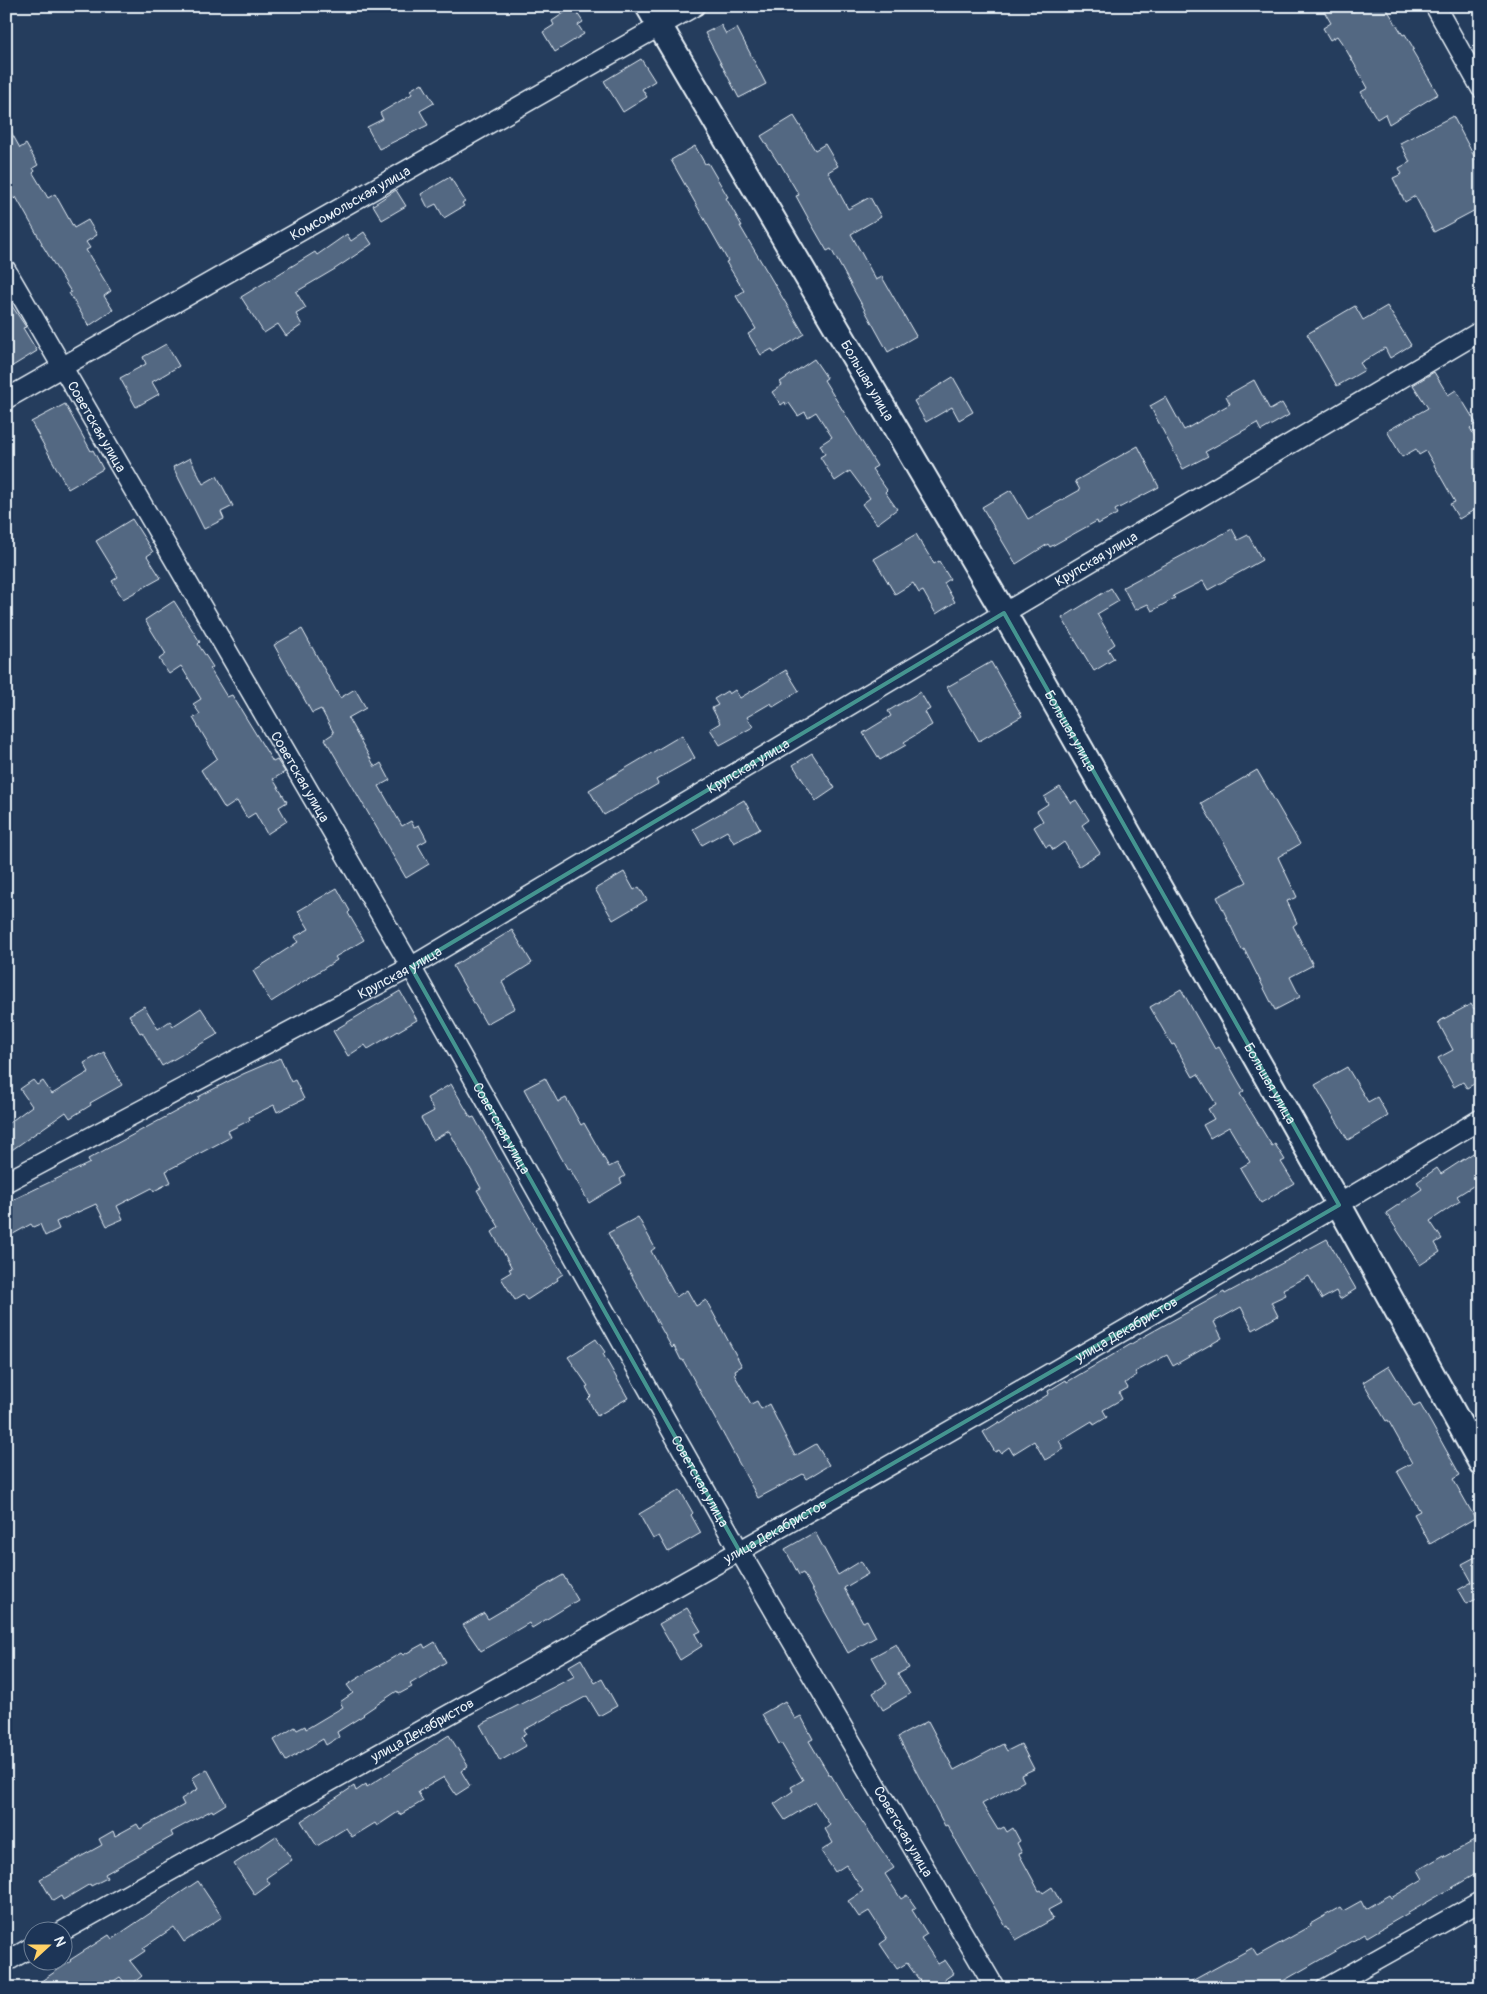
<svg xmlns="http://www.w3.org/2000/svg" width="1487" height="1994" viewBox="0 0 1487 1994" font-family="Pangolin,sans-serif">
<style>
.building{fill:#536782;stroke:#e8f1f8}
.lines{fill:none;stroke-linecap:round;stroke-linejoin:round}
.minor-casing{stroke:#e8f1f8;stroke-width:22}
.tertiary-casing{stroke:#e8f1f8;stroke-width:28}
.minor{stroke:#1d3557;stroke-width:19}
.tertiary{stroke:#1d3557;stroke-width:24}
.marked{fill:none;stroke:#459590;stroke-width:4;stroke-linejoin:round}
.labels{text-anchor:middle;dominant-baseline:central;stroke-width:4;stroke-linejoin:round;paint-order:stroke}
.street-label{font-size:14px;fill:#e8f1f8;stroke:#1d3557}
</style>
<rect width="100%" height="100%" fill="#253d5d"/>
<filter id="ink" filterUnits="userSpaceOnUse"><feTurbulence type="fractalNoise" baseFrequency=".02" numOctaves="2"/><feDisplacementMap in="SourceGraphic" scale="10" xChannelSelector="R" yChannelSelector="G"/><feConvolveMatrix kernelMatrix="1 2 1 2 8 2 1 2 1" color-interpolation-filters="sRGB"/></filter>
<g filter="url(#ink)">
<!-- building -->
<g class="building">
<path d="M 1321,6 L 1349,6 L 1353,12 L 1363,6 L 1385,6 L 1403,35 L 1405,34 L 1414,49 L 1412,50 L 1438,94 L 1389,124 L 1385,114 L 1377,119 L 1361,92 L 1368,88 L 1344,46 L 1337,36 L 1330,40 L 1323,28 L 1331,23 Z"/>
<path d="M 573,7 L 583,22 L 578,25 L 584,34 L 555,52 L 543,32 L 554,25 L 552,21 Z"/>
<path d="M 721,25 L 726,34 L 737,28 L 766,84 L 739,98 L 705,33 Z"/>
<path d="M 641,59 L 655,81 L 642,89 L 647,97 L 623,112 L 604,81 Z"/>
<path d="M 422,83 L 434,103 L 420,111 L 428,125 L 379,149 L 367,127 L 383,119 L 380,113 L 412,94 L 410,90 Z"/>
<path d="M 794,116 L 815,150 L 825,144 L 838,166 L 828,172 L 848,209 L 870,197 L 881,217 L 851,234 L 876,280 L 882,277 L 916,336 L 888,352 L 831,249 L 827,251 L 812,225 L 796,196 L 799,195 L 780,163 L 779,164 L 761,136 Z"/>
<path d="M 1453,116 L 1476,160 L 1481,157 L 1481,207 L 1434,232 L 1415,196 L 1405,202 L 1393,178 L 1402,174 L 1399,168 L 1410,162 L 1400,143 Z"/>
<path d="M 6,123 L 20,148 L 26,144 L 38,165 L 33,168 L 35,171 L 33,173 L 48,198 L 55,194 L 74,228 L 88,220 L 97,235 L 86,242 L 90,248 L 86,250 L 111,291 L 104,296 L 113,310 L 89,326 L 69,293 L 71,292 L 41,243 L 42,243 L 16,197 L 14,199 L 6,185 Z"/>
<path d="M 695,146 L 705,164 L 708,163 L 728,197 L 726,198 L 742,226 L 740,226 L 804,334 L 774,353 L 772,349 L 761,355 L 748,334 L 756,329 L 736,296 L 744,291 L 726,262 L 728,261 L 671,160 Z"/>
<path d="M 450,177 L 465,201 L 462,203 L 464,206 L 444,218 L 436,204 L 428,208 L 421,194 Z"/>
<path d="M 396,190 L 406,206 L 382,220 L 373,205 Z"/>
<path d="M 364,232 L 372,244 L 335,269 L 296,292 L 306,308 L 296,314 L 302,325 L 286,336 L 278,324 L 264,333 L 241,297 L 315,252 L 317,255 L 347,234 L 351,241 Z"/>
<path d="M 6,297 L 26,327 L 23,328 L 37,351 L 11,367 L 6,359 Z"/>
<path d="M 1355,306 L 1363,320 L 1387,306 L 1411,345 L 1390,358 L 1385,348 L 1360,363 L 1365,370 L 1337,386 L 1307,334 Z"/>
<path d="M 166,344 L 179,366 L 152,382 L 159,394 L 136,407 L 120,378 L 146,364 L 143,357 Z"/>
<path d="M 814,359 L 827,378 L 824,380 L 877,466 L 872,469 L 887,490 L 885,492 L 897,509 L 877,524 L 862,504 L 870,498 L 850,471 L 835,481 L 820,457 L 825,454 L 820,445 L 832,437 L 816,412 L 808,417 L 805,412 L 798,416 L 789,403 L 786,405 L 785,402 L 781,405 L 772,392 L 782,385 L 780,382 Z"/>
<path d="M 1434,372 L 1448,395 L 1456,390 L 1476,423 L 1470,428 L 1481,447 L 1481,506 L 1459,519 L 1450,504 L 1455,502 L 1426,451 L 1419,455 L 1416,449 L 1402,457 L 1387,431 L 1428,408 L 1413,385 Z"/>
<path d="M 953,377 L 973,412 L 959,420 L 952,407 L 926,422 L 914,401 Z"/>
<path d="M 1254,380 L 1270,410 L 1282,403 L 1289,415 L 1261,431 L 1257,423 L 1205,452 L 1208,456 L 1183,469 L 1150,406 L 1166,397 L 1184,430 L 1230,404 L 1226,396 Z"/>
<path d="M 65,404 L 91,451 L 93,450 L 103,469 L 68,489 L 31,422 Z"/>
<path d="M 1138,446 L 1159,487 L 1115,510 L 1117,514 L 1098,524 L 1097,521 L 1050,547 L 1048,544 L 1016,564 L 982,507 L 1011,490 L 1028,519 L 1080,490 L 1075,481 Z"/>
<path d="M 190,458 L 203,484 L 217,476 L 233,506 L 221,512 L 224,519 L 204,529 L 173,467 Z"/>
<path d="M 132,519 L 153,552 L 147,556 L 161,578 L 123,599 L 112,581 L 118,577 L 96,541 Z"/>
<path d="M 1232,529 L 1238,540 L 1248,535 L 1262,560 L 1208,590 L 1203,581 L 1173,596 L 1175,598 L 1152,611 L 1148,604 L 1135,610 L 1123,587 Z"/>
<path d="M 916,534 L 934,564 L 939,561 L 950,579 L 944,583 L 955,602 L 936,614 L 923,591 L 919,593 L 913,583 L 895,594 L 874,559 Z"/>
<path d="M 1111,588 L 1119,601 L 1097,614 L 1115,644 L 1108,649 L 1114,659 L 1094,671 L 1062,618 Z"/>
<path d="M 174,601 L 200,642 L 198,644 L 213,667 L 210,669 L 227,697 L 232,695 L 273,762 L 277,760 L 285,772 L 273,779 L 287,802 L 279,807 L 287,821 L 267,834 L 255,813 L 247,818 L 237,801 L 225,809 L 201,770 L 217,758 L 193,718 L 200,714 L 193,704 L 201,699 L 181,666 L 169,674 L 159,659 L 166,654 L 145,620 Z"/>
<path d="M 302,629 L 340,698 L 355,689 L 366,708 L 348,718 L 375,767 L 381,763 L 390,780 L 379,786 L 402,826 L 411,821 L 414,827 L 419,825 L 427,840 L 418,845 L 429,864 L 406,878 L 325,739 L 334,733 L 321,709 L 312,713 L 274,645 Z"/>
<path d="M 991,662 L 1022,716 L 979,741 L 947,687 Z"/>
<path d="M 786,670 L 799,691 L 773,707 L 771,703 L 747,717 L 753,727 L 720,745 L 710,729 L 720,723 L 712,708 L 718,705 L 714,699 L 727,691 L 729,694 L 735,690 L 740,698 Z"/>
<path d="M 920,692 L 930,709 L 925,712 L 932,725 L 904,742 L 906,745 L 880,760 L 863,733 L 891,716 L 888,711 Z"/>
<path d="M 682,735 L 695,758 L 656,780 L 658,784 L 604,815 L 589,790 Z"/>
<path d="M 812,753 L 835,788 L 816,801 L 793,765 Z"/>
<path d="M 1257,770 L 1300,844 L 1278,857 L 1297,897 L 1287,901 L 1297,923 L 1293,926 L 1313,965 L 1290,977 L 1300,997 L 1275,1010 L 1244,949 L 1242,950 L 1217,897 L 1247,882 L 1201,803 Z"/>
<path d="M 1060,787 L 1071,803 L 1076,800 L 1089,820 L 1082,825 L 1100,853 L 1079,866 L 1064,842 L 1053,850 L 1050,845 L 1046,847 L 1034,827 L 1043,821 L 1037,811 L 1048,804 L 1044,797 Z"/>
<path d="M 744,800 L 760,829 L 734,843 L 727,831 L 702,845 L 693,829 Z"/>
<path d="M 624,872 L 634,890 L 639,887 L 647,900 L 613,920 L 595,889 Z"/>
<path d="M 337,888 L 350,911 L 348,913 L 364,940 L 335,957 L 337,960 L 271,1002 L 253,971 L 298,942 L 294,937 L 309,929 L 298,911 Z"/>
<path d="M 512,930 L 532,963 L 502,982 L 515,1008 L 486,1024 L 453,966 Z"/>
<path d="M 1181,989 L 1215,1049 L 1219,1047 L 1237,1079 L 1244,1091 L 1240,1094 L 1272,1146 L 1275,1144 L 1285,1160 L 1281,1162 L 1294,1183 L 1261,1203 L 1240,1168 L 1250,1162 L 1229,1127 L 1210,1138 L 1203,1125 L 1214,1119 L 1208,1109 L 1216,1104 L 1198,1074 L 1193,1077 L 1174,1044 L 1172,1045 L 1150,1007 Z"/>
<path d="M 400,991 L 417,1020 L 368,1049 L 365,1045 L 348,1056 L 333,1031 Z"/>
<path d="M 1471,1004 L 1474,1009 L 1481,1005 L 1481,1080 L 1467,1088 L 1463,1082 L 1454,1087 L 1438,1058 L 1453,1050 L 1438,1022 Z"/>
<path d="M 144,1006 L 158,1029 L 170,1021 L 173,1026 L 201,1008 L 218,1034 L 162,1066 L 142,1032 L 140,1033 L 129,1015 Z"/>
<path d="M 104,1052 L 122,1085 L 90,1103 L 91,1105 L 70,1118 L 66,1112 L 6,1154 L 6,1125 L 32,1106 L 20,1089 L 33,1080 L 37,1085 L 43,1081 L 52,1094 L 89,1072 L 84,1063 Z"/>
<path d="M 280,1058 L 291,1082 L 295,1080 L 304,1099 L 277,1112 L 274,1105 L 249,1117 L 250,1120 L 228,1131 L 231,1137 L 166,1171 L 171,1182 L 154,1191 L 152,1188 L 117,1206 L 123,1219 L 107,1226 L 96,1204 L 56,1222 L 59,1229 L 45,1236 L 40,1224 L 33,1227 L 31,1224 L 6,1238 L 6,1203 L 90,1163 L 88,1159 L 199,1099 L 198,1097 L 243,1074 Z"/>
<path d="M 1347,1067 L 1368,1102 L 1377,1097 L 1388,1116 L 1348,1140 L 1315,1085 Z"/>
<path d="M 545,1078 L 558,1102 L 566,1098 L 581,1125 L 584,1123 L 609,1167 L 617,1163 L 625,1176 L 620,1179 L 622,1183 L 589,1203 L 570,1169 L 568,1170 L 524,1089 Z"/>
<path d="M 451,1084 L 471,1118 L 474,1117 L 536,1228 L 535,1229 L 563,1274 L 557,1278 L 558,1280 L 527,1300 L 523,1295 L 515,1300 L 501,1278 L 511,1272 L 509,1269 L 512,1268 L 492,1232 L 499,1227 L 477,1190 L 481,1188 L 449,1131 L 433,1140 L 421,1118 L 434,1111 L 427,1098 Z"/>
<path d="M 1481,1148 L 1481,1181 L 1457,1196 L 1460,1201 L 1430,1221 L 1442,1239 L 1435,1243 L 1440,1252 L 1420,1265 L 1386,1213 L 1422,1189 L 1417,1182 L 1437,1168 L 1441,1174 Z"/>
<path d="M 638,1217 L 655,1248 L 651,1251 L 676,1297 L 687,1290 L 696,1306 L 706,1300 L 742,1366 L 735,1370 L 736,1372 L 734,1374 L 751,1404 L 757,1401 L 761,1409 L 769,1404 L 795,1456 L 816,1444 L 829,1465 L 806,1479 L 803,1474 L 758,1498 L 683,1360 L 681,1360 L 674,1346 L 672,1348 L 608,1233 Z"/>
<path d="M 1327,1239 L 1356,1289 L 1340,1299 L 1336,1291 L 1322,1299 L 1309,1276 L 1283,1289 L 1286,1295 L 1271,1302 L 1278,1316 L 1253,1330 L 1241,1307 L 1214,1322 L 1222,1338 L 1173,1366 L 1167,1355 L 1135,1372 L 1137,1375 L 1125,1383 L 1128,1388 L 1119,1393 L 1122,1399 L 1103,1410 L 1107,1417 L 1094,1425 L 1092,1421 L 1059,1441 L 1064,1449 L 1045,1460 L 1034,1441 L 1013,1454 L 1009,1447 L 1001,1453 L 999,1450 L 995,1452 L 983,1432 L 999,1422 L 1000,1424 L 1049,1394 L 1048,1391 L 1066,1380 L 1067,1382 L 1143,1337 L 1224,1292 L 1225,1294 Z"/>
<path d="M 596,1339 L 605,1352 L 603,1354 L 628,1398 L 597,1416 L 588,1399 L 591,1396 L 586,1387 L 588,1386 L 568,1357 Z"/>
<path d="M 1389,1366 L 1414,1407 L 1420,1404 L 1431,1423 L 1460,1475 L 1453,1479 L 1475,1518 L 1430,1544 L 1414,1514 L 1420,1511 L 1397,1471 L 1412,1463 L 1388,1420 L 1386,1421 L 1363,1382 Z"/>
<path d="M 680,1490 L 693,1513 L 691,1515 L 701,1533 L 668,1552 L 659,1536 L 653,1539 L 639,1514 Z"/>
<path d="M 815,1532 L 838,1575 L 861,1561 L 868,1574 L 844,1588 L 863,1622 L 867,1620 L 876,1637 L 848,1653 L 803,1573 L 799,1575 L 785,1549 Z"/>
<path d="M 1481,1554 L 1481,1597 L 1466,1604 L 1458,1590 L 1472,1582 L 1462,1564 Z"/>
<path d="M 563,1575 L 578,1600 L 532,1628 L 529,1623 L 481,1651 L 463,1625 L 484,1613 L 488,1619 Z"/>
<path d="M 687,1608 L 701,1631 L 695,1634 L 702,1646 L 680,1660 L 659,1624 Z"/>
<path d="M 435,1642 L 446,1662 L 410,1684 L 412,1687 L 399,1694 L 397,1691 L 363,1714 L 364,1715 L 337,1732 L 339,1737 L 326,1745 L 323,1739 L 286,1761 L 274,1740 L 295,1727 L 297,1730 L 305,1726 L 306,1729 L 343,1707 L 340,1702 L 353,1693 L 347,1685 L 368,1672 L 401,1653 L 403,1655 L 423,1644 L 425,1648 Z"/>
<path d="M 896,1644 L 909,1668 L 898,1674 L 910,1694 L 883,1710 L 873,1693 L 887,1684 L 872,1657 Z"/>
<path d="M 581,1659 L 595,1683 L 602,1679 L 617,1706 L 599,1716 L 587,1696 L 524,1730 L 526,1734 L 521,1737 L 526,1746 L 500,1761 L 480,1725 L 575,1676 L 569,1666 Z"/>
<path d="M 785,1701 L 795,1719 L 801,1716 L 813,1739 L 809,1741 L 830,1776 L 831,1775 L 845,1799 L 846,1798 L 894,1868 L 885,1874 L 901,1899 L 907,1895 L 916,1908 L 912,1910 L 927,1934 L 921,1938 L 938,1964 L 945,1960 L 954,1973 L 944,1980 L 950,1988 L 925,1988 L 907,1963 L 897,1969 L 880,1944 L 887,1939 L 869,1911 L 859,1917 L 848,1901 L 863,1891 L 846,1865 L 835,1872 L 821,1851 L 833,1843 L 825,1829 L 830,1825 L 815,1802 L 785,1820 L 774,1804 L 793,1791 L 791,1787 L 803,1780 L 781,1743 L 779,1744 L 762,1714 Z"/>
<path d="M 928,1721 L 954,1770 L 1003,1744 L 1007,1751 L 1021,1744 L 1034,1769 L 1021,1775 L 1024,1781 L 982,1804 L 998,1830 L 1004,1827 L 1007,1832 L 1013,1828 L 1020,1841 L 1017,1843 L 1022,1853 L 1019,1854 L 1039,1891 L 1041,1890 L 1043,1893 L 1052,1887 L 1061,1903 L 1048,1910 L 1053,1919 L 1016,1940 L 1008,1926 L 1006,1927 L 947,1825 L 945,1826 L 898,1737 Z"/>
<path d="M 449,1735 L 468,1766 L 461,1771 L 470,1786 L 456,1795 L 444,1777 L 418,1792 L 423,1801 L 400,1815 L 398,1812 L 377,1826 L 375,1823 L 352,1837 L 346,1828 L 317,1846 L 301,1821 L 354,1786 L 356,1791 L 366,1784 L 367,1787 Z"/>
<path d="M 207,1769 L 226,1804 L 213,1812 L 212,1810 L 171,1832 L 173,1836 L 105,1874 L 107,1878 L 91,1886 L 90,1884 L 63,1900 L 61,1896 L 53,1901 L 40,1879 L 102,1845 L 99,1839 L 113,1831 L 115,1836 L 137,1824 L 140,1829 L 184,1805 L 181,1799 L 198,1789 L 192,1778 Z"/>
<path d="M 276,1836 L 292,1860 L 266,1878 L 270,1884 L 255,1895 L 234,1864 Z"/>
<path d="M 1481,1837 L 1481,1871 L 1367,1937 L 1365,1934 L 1271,1988 L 1179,1988 L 1252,1948 L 1257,1956 L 1311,1926 L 1310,1924 L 1340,1907 L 1343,1911 L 1361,1901 L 1365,1909 L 1389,1895 L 1391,1898 L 1423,1879 L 1418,1870 L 1444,1855 L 1445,1857 Z"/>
<path d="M 198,1881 L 222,1917 L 184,1942 L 174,1927 L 143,1948 L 145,1951 L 130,1961 L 142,1976 L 128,1987 L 120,1977 L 103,1988 L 31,1988 L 71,1961 L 70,1960 L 109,1935 L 112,1939 Z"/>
</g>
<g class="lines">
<defs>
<g id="minor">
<path d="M 1435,6 L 1481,88"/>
<path id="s1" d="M 6,270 L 411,967 L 740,1552 L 995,1988"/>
<path id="s2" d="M 6,399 L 695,6"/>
<path id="s3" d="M 6,1182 L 411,967 L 1004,613 L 1481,331"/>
<path id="s4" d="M 61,1932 C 537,1665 1014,1401 1481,1119"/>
<path d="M 6,1962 L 32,1947"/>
<path d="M 1326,1988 L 1481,1901"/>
</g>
<g id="tertiary">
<path id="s5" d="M 648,6 L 1004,613 L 1339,1205 L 1481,1463"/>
</g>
</defs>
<!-- minor casing -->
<use href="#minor" class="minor-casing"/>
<!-- tertiary casing -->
<use href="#tertiary" class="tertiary-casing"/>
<!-- minor -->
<use href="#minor" class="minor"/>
<!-- tertiary -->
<use href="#tertiary" class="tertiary"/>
</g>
</g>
<!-- marked area -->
<path class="marked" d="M 1004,613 L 1339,1205 L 740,1552 L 411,967 Z"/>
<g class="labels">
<!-- street labels -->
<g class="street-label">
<text stroke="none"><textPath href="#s2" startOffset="396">Комсомольская улица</textPath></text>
<text stroke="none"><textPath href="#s5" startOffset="434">Большая улица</textPath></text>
<text stroke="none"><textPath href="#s1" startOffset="181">Советская улица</textPath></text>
<text stroke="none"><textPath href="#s3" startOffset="1256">Крупская улица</textPath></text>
<text stroke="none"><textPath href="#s5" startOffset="839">Большая улица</textPath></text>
<text stroke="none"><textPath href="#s3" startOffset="851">Крупская улица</textPath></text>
<text stroke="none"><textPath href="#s1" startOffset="586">Советская улица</textPath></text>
<text stroke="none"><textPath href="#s3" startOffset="446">Крупская улица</textPath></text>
<text stroke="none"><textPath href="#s5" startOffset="1244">Большая улица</textPath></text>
<text stroke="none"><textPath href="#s1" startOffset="991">Советская улица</textPath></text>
<text stroke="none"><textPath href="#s4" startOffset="1224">улица Декабристов</textPath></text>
<text stroke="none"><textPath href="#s1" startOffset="1396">Советская улица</textPath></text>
<text stroke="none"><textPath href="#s4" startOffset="819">улица Декабристов</textPath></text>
<text stroke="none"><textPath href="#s4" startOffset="414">улица Декабристов</textPath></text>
<text stroke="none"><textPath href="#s1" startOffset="1801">Советская улица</textPath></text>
</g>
</g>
<!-- margin -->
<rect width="1487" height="1994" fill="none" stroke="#1d3557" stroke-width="25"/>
<rect x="12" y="12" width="1462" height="1969" fill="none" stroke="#e8f1f8" stroke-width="2" filter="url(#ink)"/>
<!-- north arrow -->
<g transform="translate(48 1946) rotate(69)"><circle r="24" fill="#1d3557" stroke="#6e8097"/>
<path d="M0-4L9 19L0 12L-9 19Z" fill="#ffd166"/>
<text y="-8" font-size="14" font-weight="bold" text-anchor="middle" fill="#e8f1f8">N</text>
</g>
</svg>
